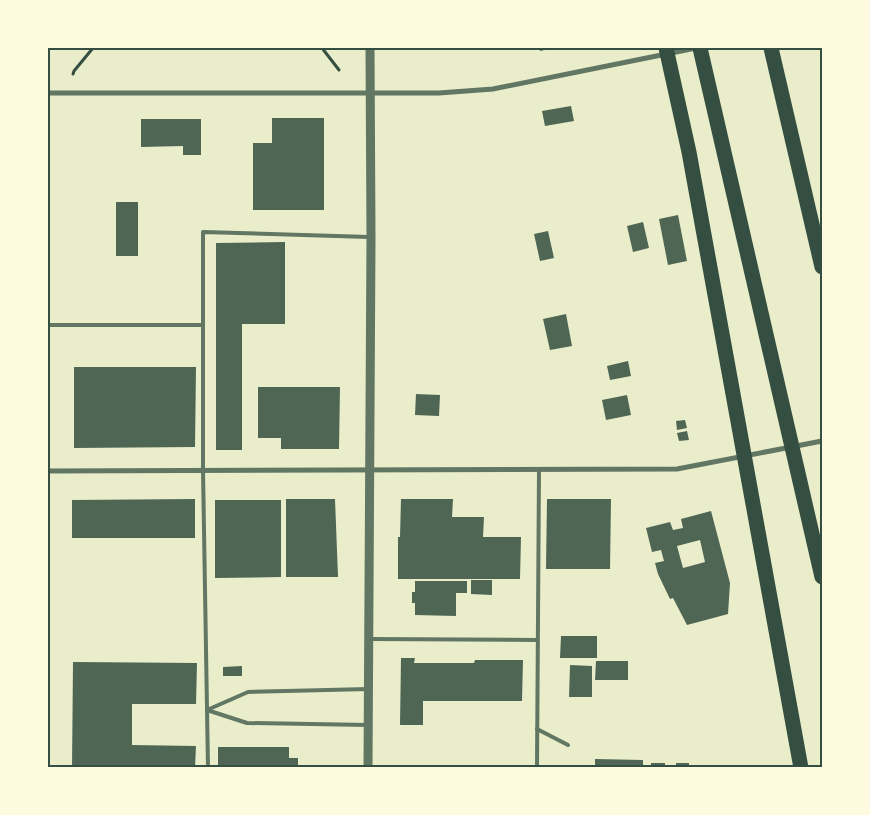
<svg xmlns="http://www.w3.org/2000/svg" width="870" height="815" viewBox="0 0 870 815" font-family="Georgia,serif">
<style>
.building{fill:#4f6655;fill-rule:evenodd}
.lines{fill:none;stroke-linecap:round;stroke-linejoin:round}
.path{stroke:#344e41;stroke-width:3}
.service{stroke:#617663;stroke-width:4}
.minor{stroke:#617663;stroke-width:5}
.tertiary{stroke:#617663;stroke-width:9}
.motorway{stroke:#344e41;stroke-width:15}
.neatline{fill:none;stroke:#344e41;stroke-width:2}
</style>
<rect width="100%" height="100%" fill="#e9edc9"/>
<!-- building -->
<g class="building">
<path d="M 539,48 L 554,48 L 540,51 Z"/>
<path d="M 571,106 L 574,121 L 545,126 L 542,111 Z"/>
<path d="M 272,118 L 324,118 L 324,210 L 253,210 L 253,143 L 272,143 Z"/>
<path d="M 141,119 L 201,119 L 201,155 L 183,155 L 183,146 L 141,147 Z"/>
<rect x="116" y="202" width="22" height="54"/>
<path d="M 678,215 L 687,261 L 668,265 L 659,219 Z"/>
<path d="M 643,222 L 649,248 L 633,252 L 627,226 Z"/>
<path d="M 548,231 L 554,258 L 540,261 L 534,234 Z"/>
<path d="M 285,242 L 285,324 L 242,324 L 242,450 L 216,450 L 216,243 Z"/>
<path d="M 566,314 L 572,346 L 550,350 L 543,319 Z"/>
<path d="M 628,361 L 631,376 L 610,380 L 607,366 Z"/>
<path d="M 74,367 L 196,367 L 195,447 L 74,448 Z"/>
<path d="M 258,387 L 340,387 L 339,449 L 281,449 L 281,438 L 258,438 Z"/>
<path d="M 416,394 L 440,395 L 439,416 L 415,415 Z"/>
<path d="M 627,395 L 631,415 L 606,420 L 602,400 Z"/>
<path d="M 685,420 L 687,428 L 677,430 L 676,421 Z"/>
<path d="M 687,431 L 689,440 L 679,441 L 677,433 Z"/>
<path d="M 195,499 L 195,538 L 72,538 L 72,500 Z"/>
<path d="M 286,499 L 335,499 L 338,577 L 286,577 Z"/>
<path d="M 401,499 L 453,499 L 452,517 L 484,517 L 483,537 L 521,537 L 520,579 L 398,579 L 398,537 L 400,537 Z"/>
<path d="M 547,499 L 611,499 L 610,569 L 546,569 Z"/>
<path d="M 215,500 L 281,500 L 281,577 L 215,578 Z"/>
<path d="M 711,511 L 730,583 L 728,614 L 687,625 L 673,598 L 670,599 L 658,574 L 655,563 L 664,561 L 661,550 L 652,552 L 646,528 L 670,522 L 673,530 L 683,528 L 681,519 ZM 700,540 L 705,562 L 683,568 L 677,546 Z"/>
<path d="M 471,580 L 492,580 L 492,595 L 471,594 Z"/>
<path d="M 415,581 L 467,581 L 467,593 L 456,593 L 456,616 L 415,615 L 415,603 L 412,603 L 412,592 L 415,592 Z"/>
<path d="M 561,636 L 597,636 L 597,658 L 560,658 Z"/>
<path d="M 401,658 L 415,658 L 414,663 L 474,663 L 475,660 L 523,660 L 522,701 L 423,701 L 423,725 L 400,725 Z"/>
<path d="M 596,661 L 628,661 L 628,680 L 595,680 Z"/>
<path d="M 73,662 L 197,663 L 196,704 L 132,704 L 132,745 L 196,746 L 195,768 L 72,768 Z"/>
<path d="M 570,665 L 592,666 L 592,697 L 569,697 Z"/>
<path d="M 242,666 L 242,676 L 223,676 L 223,667 Z"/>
<path d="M 218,747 L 289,747 L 289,758 L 298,758 L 298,768 L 218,768 Z"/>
<path d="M 595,759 L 643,760 L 643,768 L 595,768 Z"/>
<rect x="651" y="763" width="14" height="5"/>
<rect x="676" y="763" width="13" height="5"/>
</g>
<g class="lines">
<!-- path -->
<g class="path">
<path d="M 322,48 L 339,70"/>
<path d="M 73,74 L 74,71 L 93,48"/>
</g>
<!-- service -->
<g class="service">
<path d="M 48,325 L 203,325"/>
<path d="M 369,639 L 537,640"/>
<path d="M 207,710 L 248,692 L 369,689"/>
<path d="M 207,710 L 247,723 L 368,725"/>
<path d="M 537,729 L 568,745"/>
<path d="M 208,768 L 203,470 L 203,232 L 369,237"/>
<path d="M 537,768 L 539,469"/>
</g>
<!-- minor -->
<g class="minor">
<path d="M 48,93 L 439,93 L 493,89 L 696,48"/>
<path d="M 48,471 L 677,469 L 822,441"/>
</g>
<!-- tertiary -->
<path class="tertiary" d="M 368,768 L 371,237 L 370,48"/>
<!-- motorway -->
<g class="motorway">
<path d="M 666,48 L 689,152 L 801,768"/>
<path d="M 700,48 L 822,577"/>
<path d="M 771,48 L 822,267"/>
</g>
</g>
<!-- border -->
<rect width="870" height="815" fill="none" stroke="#fefae0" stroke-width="98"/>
<rect x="49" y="49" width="772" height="717" class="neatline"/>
</svg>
